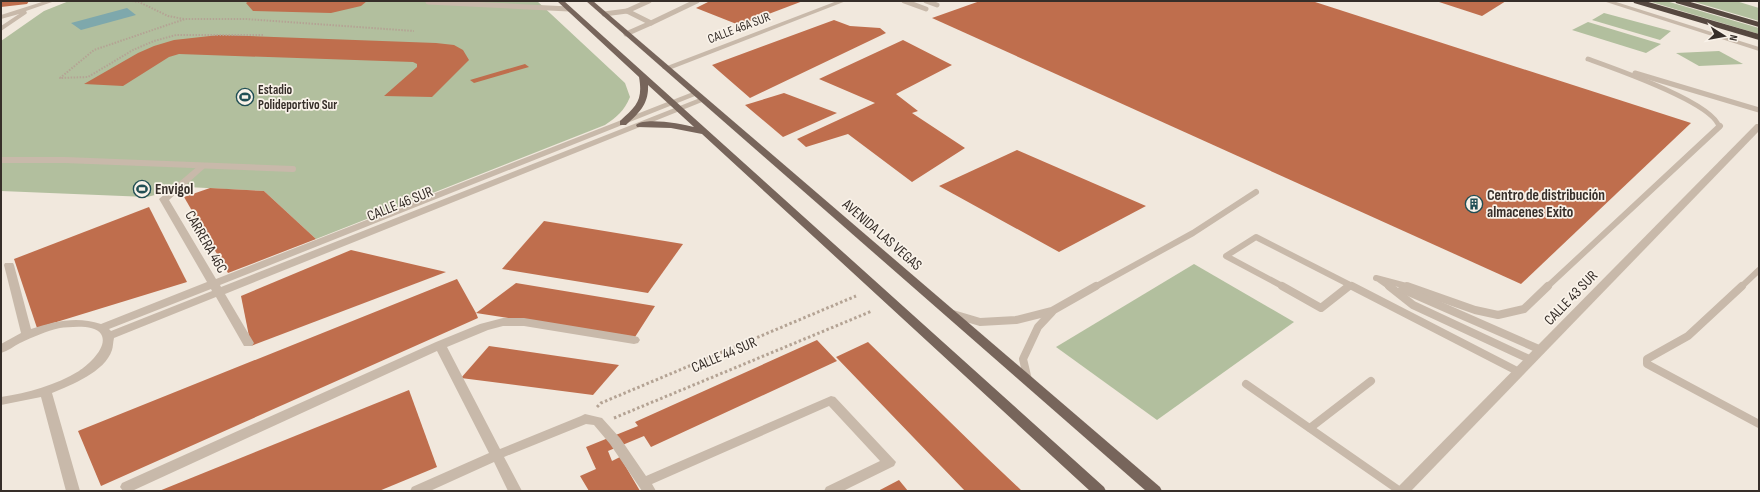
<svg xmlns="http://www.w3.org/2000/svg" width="1760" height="492" viewBox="0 0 1760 492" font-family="'Sofia Sans Condensed',sans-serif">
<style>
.green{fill:#b2bf9e}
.water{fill:#7ea8ac}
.building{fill:#bf6e4d}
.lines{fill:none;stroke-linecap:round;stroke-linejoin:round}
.path-far1{stroke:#b4a394;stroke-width:2;stroke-dasharray:1.5 1.5;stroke-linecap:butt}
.path{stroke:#b4a394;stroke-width:3;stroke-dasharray:2.5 2.5;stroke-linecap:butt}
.lane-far2{stroke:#c8b9aa;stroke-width:5}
.lane-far1{stroke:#c8b9aa;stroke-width:6}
.lane{stroke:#c8b9aa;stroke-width:8}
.street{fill:#c8b9aa;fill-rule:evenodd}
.primary{fill:#77655b;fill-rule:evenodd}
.highway{fill:#564840;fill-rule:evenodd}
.labels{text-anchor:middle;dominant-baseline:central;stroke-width:3.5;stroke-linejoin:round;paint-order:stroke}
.far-street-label{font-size:13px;fill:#362e29;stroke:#f9f2e9}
.far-poi-label{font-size:13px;font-weight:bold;fill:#362e29;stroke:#f9f2e9;text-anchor:start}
.poi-label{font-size:15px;font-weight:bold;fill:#362e29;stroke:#f9f2e9;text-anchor:start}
.street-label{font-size:15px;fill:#362e29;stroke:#f9f2e9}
</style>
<rect width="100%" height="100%" fill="#f1e8dd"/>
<!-- green -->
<g class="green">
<path d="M 69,1 L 537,1 L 625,83 L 630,97 C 624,111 617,117 605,125 L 316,239 L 264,191 L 187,187 L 147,197 L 1,191 L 1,41 L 44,11 Z"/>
<path d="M 1648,1 L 1666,1 L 1759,28 L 1759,34 Z"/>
<path d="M 1691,1 L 1736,1 L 1759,8 L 1759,21 Z"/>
<path d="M 1604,13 L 1671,31 L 1660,40 L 1592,20 Z"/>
<path d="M 1588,22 L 1661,44 L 1646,53 L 1572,30 Z"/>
<path d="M 1719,51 L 1743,64 L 1699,66 L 1676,53 Z"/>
<path d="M 1194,264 L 1294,322 L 1157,420 L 1056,347 Z"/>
</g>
<!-- water -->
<path class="water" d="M 127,8 L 136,15 L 81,30 L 71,23 Z"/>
<!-- building -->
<g class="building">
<path d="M 1,1 L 29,1 L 27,4 L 1,7 Z"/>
<path d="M 249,1 L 367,1 L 361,6 L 331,13 L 253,11 L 246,3 Z"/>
<path d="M 710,1 L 803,1 L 739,25 L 696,8 Z"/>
<path d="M 980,1 L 1312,1 L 1691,123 L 1521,284 L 932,18 Z"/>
<path d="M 1436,1 L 1506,1 L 1482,16 Z"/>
<path d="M 834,20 L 850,26 L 880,28 L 886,33 L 750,98 L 712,65 Z"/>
<path d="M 219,35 L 436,43 L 454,45 L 463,50 L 469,60 L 432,97 L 384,96 L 417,67 L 417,64 L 413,62 L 179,54 L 169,57 L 123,86 L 84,84 L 138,53 L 154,46 L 174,40 Z"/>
<path d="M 903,40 L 952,65 L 896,94 L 918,111 L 912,113 L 965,148 L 912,182 L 848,134 L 806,147 L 797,139 L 875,103 L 819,79 Z"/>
<path d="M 525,64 L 529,67 L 474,83 L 470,80 Z"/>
<path d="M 784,93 L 837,113 L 783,137 L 745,105 Z"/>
<path d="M 1017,150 L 1146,206 L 1059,252 L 939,186 Z"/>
<path d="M 210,188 L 264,191 L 316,239 L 228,273 L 184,197 Z"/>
<path d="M 149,207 L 187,282 L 37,328 L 14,259 Z"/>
<path d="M 544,221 L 683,244 L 648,293 L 502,269 Z"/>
<path d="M 351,250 L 446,272 L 251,346 L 241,296 Z"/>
<path d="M 457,279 L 476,313 L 516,283 L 655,306 L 635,337 L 476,313 L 478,318 L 101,486 L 78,431 Z"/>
<path d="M 817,340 L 837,361 L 651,447 L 644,436 L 608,451 L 612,461 L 620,457 L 640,491 L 589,491 L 580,476 L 596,469 L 586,447 L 638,426 L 635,422 Z"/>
<path d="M 868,342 L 985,456 L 1022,491 L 965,491 L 836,357 Z"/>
<path d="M 489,346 L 619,365 L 593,395 L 461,378 Z"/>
<path d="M 409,390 L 437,467 L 379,491 L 159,491 Z"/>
<path d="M 899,480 L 908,491 L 878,491 Z"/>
</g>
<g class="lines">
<!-- path-far1 -->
<g class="path-far1">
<path d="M 132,1 L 139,2 L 168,16 L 184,19"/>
<path d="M 263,35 L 176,35 L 154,41 L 133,50 L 88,77 L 60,78 L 94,50 L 185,19 L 246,19 L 414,31"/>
</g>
<!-- path -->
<g class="path">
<path d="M 597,407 L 601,403 L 856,296"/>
<path d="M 614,418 L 872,311"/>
</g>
<!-- lane-far2 -->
<g class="lane-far2">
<path d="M 904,1 L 926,9"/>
<path d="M 926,1 L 937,5"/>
<path d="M 428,2 L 569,9"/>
<path d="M 627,11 L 649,1"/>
<path d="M 604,14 L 627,11 L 651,23 L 697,1"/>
<path d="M 626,34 L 651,23"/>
<path d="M 1588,59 C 1613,68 1714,103 1719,127"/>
<path d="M 1635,73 L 1759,110"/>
</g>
<!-- lane-far1 -->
<g class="lane-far1">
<path d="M 1,160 L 65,160 L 293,169"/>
<path d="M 1376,278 L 1410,287"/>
<path d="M 1380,280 L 1390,287"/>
<path d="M 1095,287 L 1193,233 L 1256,192"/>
<path d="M 1284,287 L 1226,256 L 1256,237 L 1354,287"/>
<path d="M 1348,287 L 1350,286"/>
<path d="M 1547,287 L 1720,126"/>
<path d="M 1741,287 L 1759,270"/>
</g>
<!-- lane -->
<g class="lane">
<path d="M 1282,286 L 1321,308 L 1349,286"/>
<path d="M 1352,286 L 1519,372"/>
<path d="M 1389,286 L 1413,305 L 1531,360"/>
<path d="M 1407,286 L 1475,310 L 1498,315 L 1524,309 L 1548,286"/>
<path d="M 1742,286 L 1688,336 L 1647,359 L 1647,364 L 1759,424"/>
<path d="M 1402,289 L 1541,350"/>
<path d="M 953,314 L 980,322 L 1016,320 L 1052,311 L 1096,286"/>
<path d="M 1028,380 L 1023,359 L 1038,327 L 1052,312"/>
<path d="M 1246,384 L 1400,491"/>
<path d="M 1310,428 L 1371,381"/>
</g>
<!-- street -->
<g class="street">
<path d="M 45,1 L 55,1 L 26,11 L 27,13 L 26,14 L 1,31 L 1,26 L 19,14 L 1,19 L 1,15 Z"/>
<path d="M 837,1 L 846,1 L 669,70 L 666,70 L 662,68 Z"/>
<path d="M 1603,1 L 1613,1 L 1759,47 L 1759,51 Z"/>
<path d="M 693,92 L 699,92 L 700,94 L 220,285 L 221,287 L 700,98 L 703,98 L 707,100 L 225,294 L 254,343 L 252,346 L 244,346 L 216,297 L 114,338 C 113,342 113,347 112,350 C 105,372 71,385 52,393 L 80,491 L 66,491 L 41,397 L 1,405 L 1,397 C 28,393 56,385 79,371 C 88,365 109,347 101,334 C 95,324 70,327 60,328 C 46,331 33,337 20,343 C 14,346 8,351 1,353 L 1,344 L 21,333 L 4,265 L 5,263 L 13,263 L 14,265 L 31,329 C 55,321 77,316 101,324 L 207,282 L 159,199 L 199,165 L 205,165 L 206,167 L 169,200 L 216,279 ZM 211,289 L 212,291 L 111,331 L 109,329 Z"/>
<path d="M 1756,124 L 1759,124 L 1759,131 L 1411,491 L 1396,491 L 1398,487 Z"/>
<path d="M 503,318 L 524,318 L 634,336 L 638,337 L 640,340 L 638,343 L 634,344 L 524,326 L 503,326 L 488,330 L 447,347 L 500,449 L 581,416 L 585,414 L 602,418 L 620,438 L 646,476 L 831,396 L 835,397 L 896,462 L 894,466 L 843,491 L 824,491 L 826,487 L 880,461 L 829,406 L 652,484 L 656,491 L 642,491 L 610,444 L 594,425 L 586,424 L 504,457 L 522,491 L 508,491 L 494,462 L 430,491 L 410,491 L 412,487 L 489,453 L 437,351 L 132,491 L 123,491 L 120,487 L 122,483 L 436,342 L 480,324 Z"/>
</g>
<!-- primary -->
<g class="primary">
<path d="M 557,1 L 564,1 L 1104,487 L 1106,491 L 1090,491 L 702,134 L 671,128 L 637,127 L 636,125 C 645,117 682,124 694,127 L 648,85 C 649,104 639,113 626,125 L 620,125 L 620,121 C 637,106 643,100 639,77 Z"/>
<path d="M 586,1 L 593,1 L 1160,487 L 1162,491 L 1146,491 Z"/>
</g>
<!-- highway -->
<g class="highway">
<path d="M 1633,1 L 1645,1 L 1759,34 L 1759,40 L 1634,3 Z"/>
<path d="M 1675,1 L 1687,1 L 1759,22 L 1759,27 L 1676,3 Z"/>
</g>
</g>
<!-- icons -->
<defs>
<symbol id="stadium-ring" viewBox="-11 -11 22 22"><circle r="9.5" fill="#f9f2e9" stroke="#214f55" stroke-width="1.5"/><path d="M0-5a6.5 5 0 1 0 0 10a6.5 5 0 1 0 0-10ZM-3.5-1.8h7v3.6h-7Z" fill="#214f55"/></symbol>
<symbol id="building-ring" viewBox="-11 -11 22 22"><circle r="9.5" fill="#f9f2e9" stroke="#214f55" stroke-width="1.5"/><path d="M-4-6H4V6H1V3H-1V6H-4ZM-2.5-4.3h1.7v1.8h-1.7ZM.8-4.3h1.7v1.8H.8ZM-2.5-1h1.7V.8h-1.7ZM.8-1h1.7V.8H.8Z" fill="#214f55"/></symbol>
</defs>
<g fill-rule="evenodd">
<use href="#stadium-ring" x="235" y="87" width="20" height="20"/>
<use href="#stadium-ring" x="132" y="179" width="20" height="20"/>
<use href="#building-ring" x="1464" y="194" width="20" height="20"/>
</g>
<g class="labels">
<!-- far-street labels -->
<g class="far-street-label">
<text transform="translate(739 28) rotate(-21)">CALLE 46A SUR</text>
</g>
<!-- far-poi labels -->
<g class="far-poi-label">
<text x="258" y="90">Estadio<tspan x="258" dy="15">Polideportivo Sur</tspan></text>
</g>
<!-- poi labels -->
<g class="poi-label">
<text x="155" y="189">Envigol</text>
<text x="1487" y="195">Centro de distribución<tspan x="1487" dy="17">almacenes Exito</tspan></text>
</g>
<!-- street labels -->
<g class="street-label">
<text transform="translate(400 204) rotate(-22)">CALLE 46 SUR</text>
<text transform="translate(882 235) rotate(41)">AVENIDA LAS VEGAS</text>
<text transform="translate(206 242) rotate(60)">CARRERA 46C</text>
<text transform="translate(1571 298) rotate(-46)">CALLE 43 SUR</text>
<text transform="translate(724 355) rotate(-23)">CALLE 44 SUR</text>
</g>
</g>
<!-- border -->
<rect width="1760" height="492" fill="none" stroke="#362e29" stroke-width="4"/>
<!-- north arrow -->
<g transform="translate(1724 36) rotate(101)" stroke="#f9f2e9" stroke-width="3" paint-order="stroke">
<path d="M0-3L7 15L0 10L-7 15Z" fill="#362e29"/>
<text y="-6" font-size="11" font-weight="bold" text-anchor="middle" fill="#362e29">N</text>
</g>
</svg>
